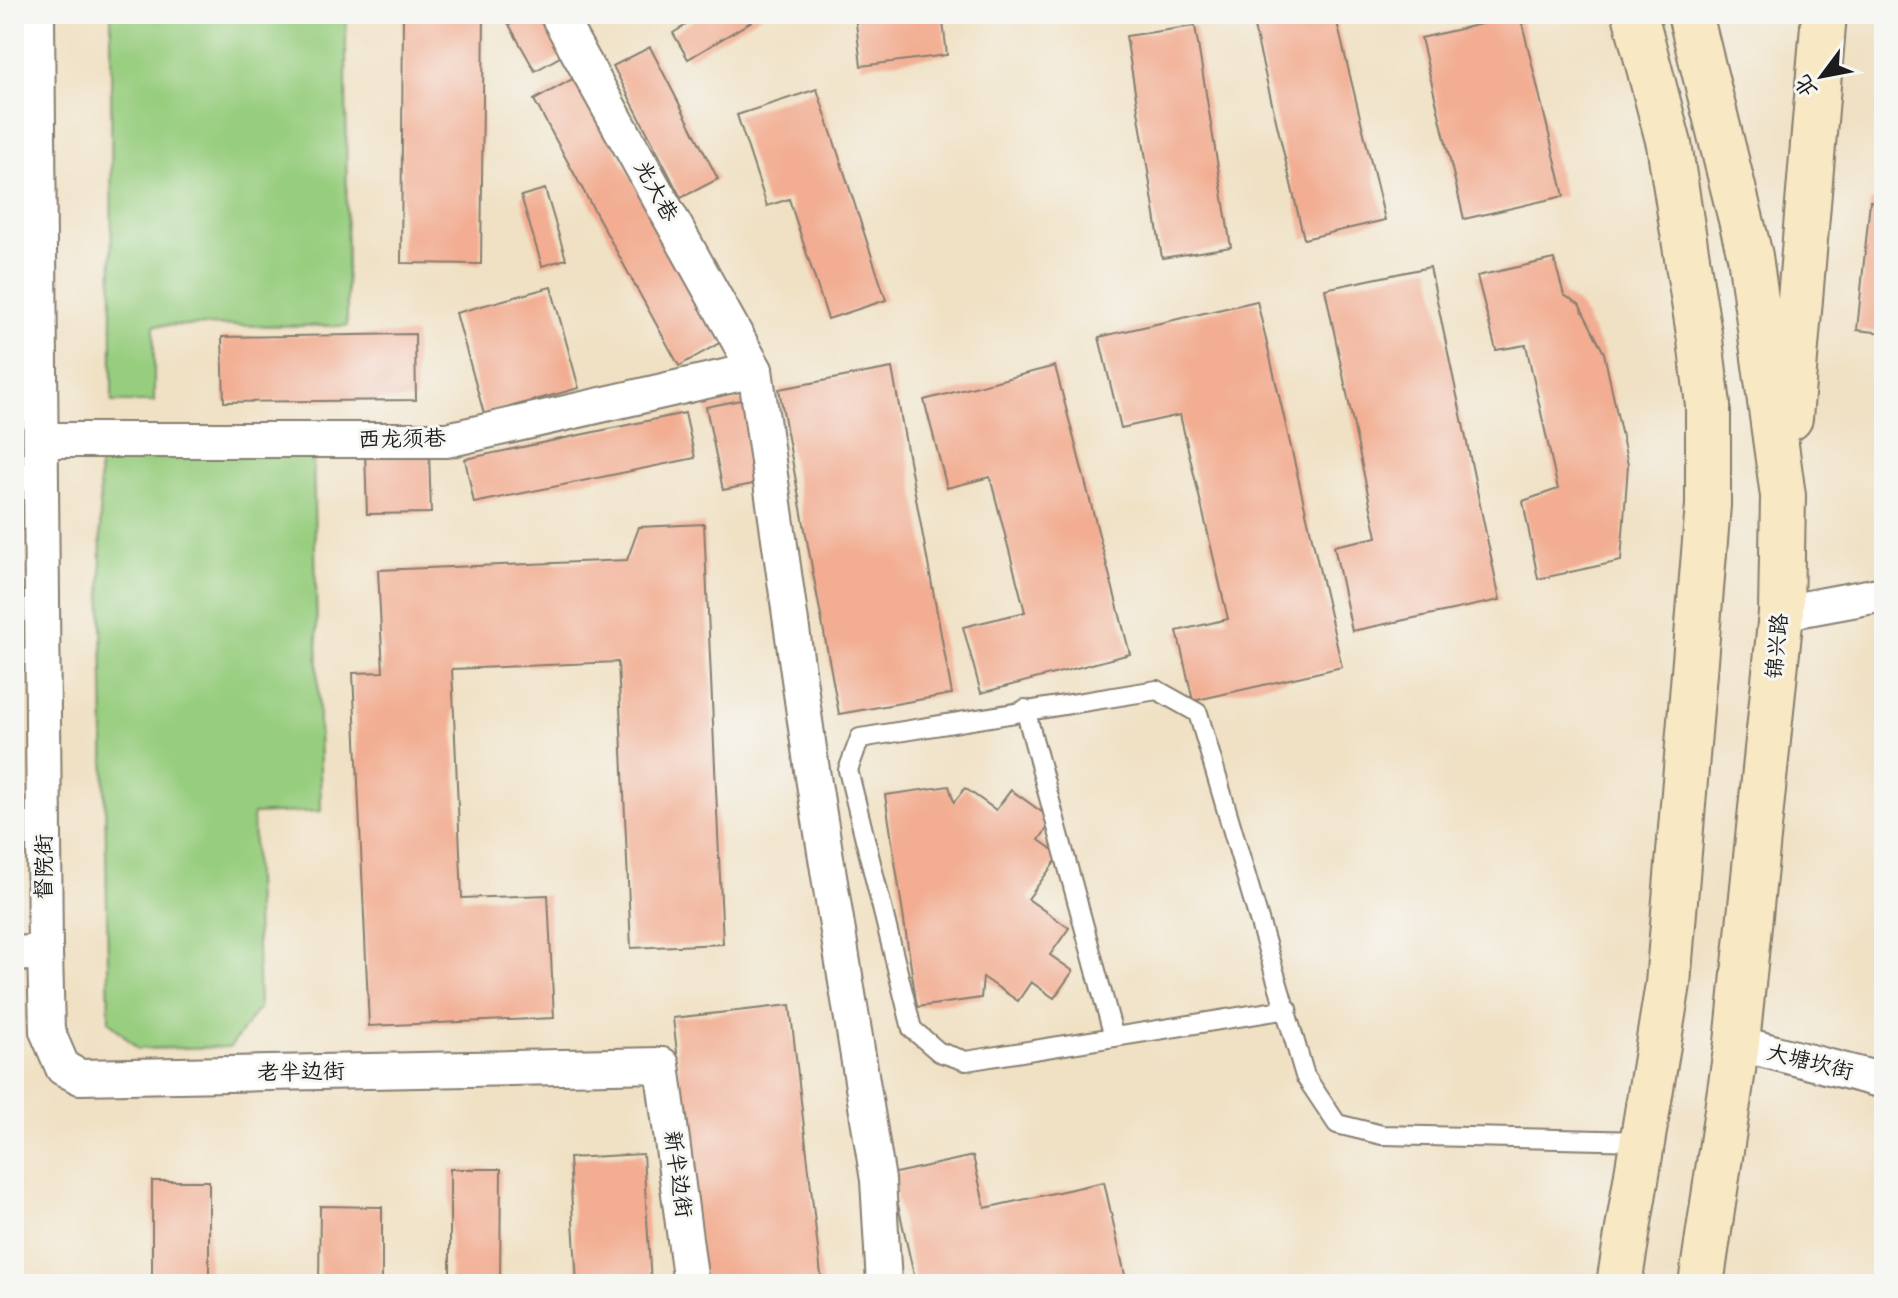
<svg xmlns="http://www.w3.org/2000/svg" width="1898" height="1298" viewBox="0 0 1898 1298" font-family="Pangolin,'LXGW WenKai TC',sans-serif">
<style>
.green{fill:#97cd7e;stroke:#5a744d;stroke-width:2}
.building{fill:#f2ad92}
.lines{fill:none;stroke-linecap:round;stroke-linejoin:round}
.lane-casing{stroke:#867e70;stroke-width:22}
.street-casing{stroke:#867e70;stroke-width:38}
.secondary-casing{stroke:#867e70;stroke-width:48}
.lane{stroke:#fff;stroke-width:18}
.street{stroke:#fff;stroke-width:34}
.secondary{stroke:#f8e8c3;stroke-width:44}
.labels{text-anchor:middle;dominant-baseline:central;stroke-width:6;stroke-linejoin:round;paint-order:stroke}
.street-label{font-size:22px;fill:#1c1c1c;stroke:#f6f6f2}
</style>
<rect width="100%" height="100%" fill="#f6f6f2"/>
<filter id="ink" filterUnits="userSpaceOnUse"><feTurbulence type="fractalNoise" baseFrequency=".0125" numOctaves="2"/><feDisplacementMap in="SourceGraphic" scale="16" xChannelSelector="R" yChannelSelector="G"/><feConvolveMatrix kernelMatrix="1 2 1 2 8 2 1 2 1" color-interpolation-filters="sRGB"/></filter>
<filter id="wash" filterUnits="userSpaceOnUse"><feTurbulence type="fractalNoise" baseFrequency=".006" numOctaves="4" result="noise"/><feDisplacementMap in="SourceGraphic" scale="32" xChannelSelector="R" yChannelSelector="G"/><feGaussianBlur stdDeviation="1.8" result="paint"/><feColorMatrix in="noise" values="0 0 0 0 0 0 0 0 0 0 0 0 0 0 0 0 0 1.4 0 .05"/><feComposite in="paint" operator="in"/></filter>
<g filter="url(#wash)">
<rect width="100%" height="100%" fill="#f0e1c4"/>
<!-- green -->
<g class="green">
<path d="M 111,14 L 346,14 L 347,326 L 154,325 L 154,402 L 112,402 Z"/>
<path d="M 313,455 L 321,811 L 253,814 L 259,1008 L 230,1047 L 138,1049 L 109,1021 L 99,456 Z"/>
</g>
<g id="blocks">
<!-- building -->
<g class="building">
<path d="M 403,14 L 484,14 L 481,264 L 401,263 Z"/>
<path d="M 503,14 L 543,14 L 565,54 L 535,71 Z"/>
<path d="M 704,14 L 764,14 L 688,59 L 673,33 Z"/>
<path d="M 855,14 L 942,14 L 947,55 L 861,66 Z"/>
<path d="M 1293,14 L 1335,14 L 1385,220 L 1304,239 L 1253,23 Z"/>
<path d="M 1520,15 L 1564,196 L 1464,219 L 1421,38 Z"/>
<path d="M 1195,26 L 1231,247 L 1162,258 L 1126,36 Z"/>
<path d="M 650,47 L 718,179 L 681,198 L 613,66 Z"/>
<path d="M 576,77 L 721,342 L 679,366 L 534,100 Z"/>
<path d="M 817,89 L 886,300 L 828,319 L 789,199 L 767,206 L 737,115 Z"/>
<path d="M 545,189 L 566,259 L 542,266 L 521,196 Z"/>
<path d="M 1870,201 L 1884,202 L 1884,333 L 1857,330 Z"/>
<path d="M 1554,259 L 1564,295 L 1579,304 L 1604,353 L 1628,465 L 1621,561 L 1538,579 L 1523,501 L 1558,489 L 1526,345 L 1496,350 L 1477,276 Z"/>
<path d="M 1430,267 L 1500,600 L 1352,631 L 1334,546 L 1377,537 L 1325,289 Z"/>
<path d="M 551,287 L 579,388 L 484,414 L 456,313 Z"/>
<path d="M 1257,301 L 1342,667 L 1193,701 L 1177,631 L 1228,619 L 1180,415 L 1121,428 L 1099,337 Z"/>
<path d="M 415,334 L 416,400 L 224,402 L 222,337 Z"/>
<path d="M 1055,366 L 1130,654 L 981,693 L 963,627 L 1025,612 L 990,477 L 947,488 L 924,400 Z"/>
<path d="M 892,368 L 952,694 L 839,714 L 779,389 Z"/>
<path d="M 746,399 L 763,482 L 723,490 L 706,407 Z"/>
<path d="M 685,413 L 695,458 L 474,503 L 465,459 Z"/>
<path d="M 429,451 L 431,513 L 367,514 L 365,452 Z"/>
<path d="M 704,524 L 723,944 L 631,948 L 618,662 L 452,669 L 462,898 L 548,895 L 554,1018 L 369,1026 L 353,673 L 383,672 L 378,570 L 627,560 L 639,527 Z"/>
<path d="M 949,786 L 954,802 L 965,788 L 996,810 L 1011,790 L 1053,820 L 1039,840 L 1060,855 L 1028,899 L 1069,928 L 1050,955 L 1073,971 L 1054,998 L 1031,982 L 1018,1001 L 983,977 L 981,998 L 917,1007 L 885,795 Z"/>
<path d="M 790,1005 L 822,1284 L 704,1284 L 673,1018 Z"/>
<path d="M 643,1154 L 651,1284 L 577,1284 L 569,1158 Z"/>
<path d="M 973,1156 L 985,1208 L 1104,1182 L 1127,1284 L 916,1284 L 891,1174 Z"/>
<path d="M 450,1169 L 501,1169 L 500,1284 L 450,1284 Z"/>
<rect x="152" y="1181" width="57" height="103"/>
<path d="M 320,1206 L 382,1207 L 382,1284 L 319,1284 Z"/>
</g>
</g>
</g>
<g filter="url(#ink)">
<use href="#blocks" fill-opacity="0" stroke="#867e70" stroke-width="2"/>
<g class="lines">
<defs>
<g id="lane">
<path d="M 14,344 L 40,343"/>
<path d="M 1025,709 L 1114,1037"/>
<path d="M 1288,1009 L 966,1061 L 939,1052 L 912,1029 L 848,770 L 860,738 L 1157,690 L 1198,713 L 1305,1076 L 1337,1124 L 1382,1135 L 1644,1141"/>
</g>
<g id="street">
<path d="M 37,14 L 45,952 L 47,1031 L 63,1068 L 80,1077 L 662,1065 L 691,1284"/>
<path d="M 557,14 L 755,370 L 813,777 L 878,1180 L 884,1284"/>
<path d="M 41,440 L 447,440 L 755,370"/>
<path d="M 1781,613 L 1884,594"/>
<path d="M 14,954 L 45,952"/>
<path d="M 1737,1043 L 1884,1081"/>
</g>
<g id="secondary">
<path d="M 1690,14 L 1750,256 L 1783,496 L 1781,613 L 1737,1043 L 1701,1284"/>
<path d="M 1790,418 L 1824,14"/>
<path d="M 1619,1284 L 1668,984 L 1708,505 L 1708,405 L 1700,340 L 1669,144 L 1635,14"/>
</g>
</defs>
<!-- lane casing -->
<use href="#lane" class="lane-casing"/>
<!-- street casing -->
<use href="#street" class="street-casing"/>
<!-- secondary casing -->
<use href="#secondary" class="secondary-casing"/>
<!-- lane -->
<use href="#lane" class="lane"/>
<!-- street -->
<use href="#street" class="street"/>
<!-- secondary -->
<use href="#secondary" class="secondary"/>
</g>
</g>
<g class="labels">
<!-- street labels -->
<g class="street-label">
<text transform="translate(656 191) rotate(61)">光大巷</text>
<text transform="translate(402 439) rotate(-1)">西龙须巷</text>
<text transform="translate(1777 646) rotate(-85)">锦兴路</text>
<text transform="translate(44 867) rotate(-90)">督院街</text>
<text transform="translate(1810 1062) rotate(14)">大塘坎街</text>
<text transform="translate(301 1072) rotate(-1)">老半边街</text>
<text transform="translate(678 1174) rotate(82)">新半边街</text>
</g>
</g>
<!-- margin -->
<rect width="1898" height="1298" fill="none" stroke="#f6f6f2" stroke-width="48"/>
<!-- north arrow -->
<g transform="translate(1822 76) rotate(238)" stroke="#f6f6f2" stroke-width="6" paint-order="stroke">
<path d="M0-6L14 30L0 20L-14 30Z" fill="#1c1c1c"/>
<text y="-12" font-size="22" font-weight="bold" text-anchor="middle" fill="#1c1c1c">北</text>
</g>
</svg>
